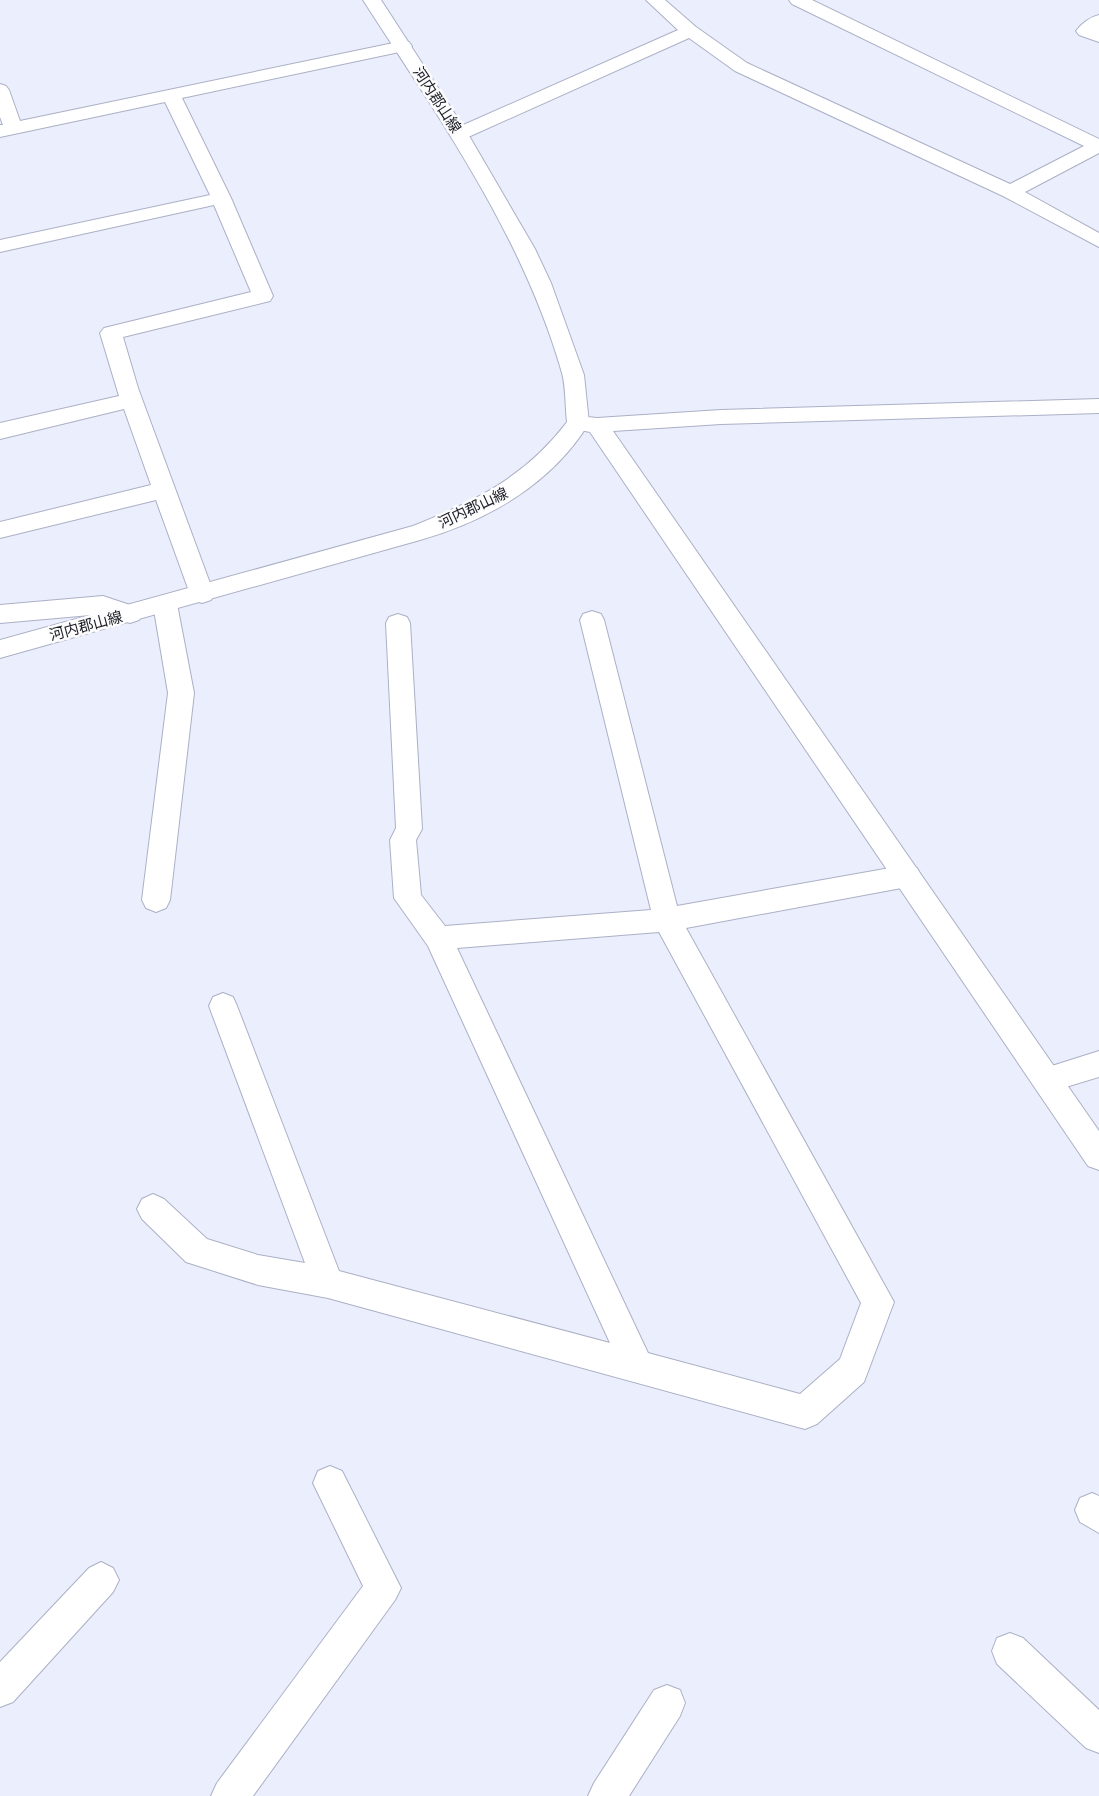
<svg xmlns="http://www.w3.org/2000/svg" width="1099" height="1796" viewBox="0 0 1099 1796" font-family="Rubik,'Noto Sans JP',sans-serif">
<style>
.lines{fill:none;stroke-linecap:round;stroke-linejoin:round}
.minor-casing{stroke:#abb0c6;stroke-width:2}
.tertiary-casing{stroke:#abb0c6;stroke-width:2}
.secondary-casing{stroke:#abb0c6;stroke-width:2}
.minor{fill:#fff;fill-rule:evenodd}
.tertiary{fill:#fff;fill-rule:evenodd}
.secondary{fill:#fff;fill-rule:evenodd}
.labels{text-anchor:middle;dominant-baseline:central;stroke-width:5;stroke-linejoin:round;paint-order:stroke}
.far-street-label{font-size:15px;fill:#1b1c25;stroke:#fcfcfc}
</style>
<rect width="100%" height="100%" fill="#ebeefc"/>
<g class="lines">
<defs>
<g id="minor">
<path d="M 646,0 L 665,0 L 696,27 L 747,63 L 1010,184 L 1084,146 L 792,4 L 789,0 L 812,0 L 1099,139 L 1099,153 L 1025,192 L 1099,233 L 1099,247 L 1003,196 L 735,71 L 689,38 L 466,138 L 452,138 L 450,134 L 452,130 L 678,30 Z"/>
<path d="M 1099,15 L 1099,42 L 1079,35 L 1076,31 C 1081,24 1090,17 1099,15 Z"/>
<path d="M 403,41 L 409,42 L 412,46 L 409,50 L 182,98 L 231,198 L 273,296 L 270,301 L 123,337 L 138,388 L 214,594 L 211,600 L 202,603 L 193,600 L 190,594 L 156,500 L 0,538 L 0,522 L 151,485 L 124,409 L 0,439 L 0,423 L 119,396 L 100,333 L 104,328 L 251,292 L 214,205 L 0,252 L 0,240 L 210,195 L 165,102 L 0,137 L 0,125 L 3,125 L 0,117 L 0,84 L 6,86 L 9,90 L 20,121 Z"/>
<path d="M 165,595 L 174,598 L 177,604 L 194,693 L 170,900 L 166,908 L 156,912 L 146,908 L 142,900 L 168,693 L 153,604 L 156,598 Z"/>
<path d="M 103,596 L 139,608 L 142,614 L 139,620 L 130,623 L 102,614 L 0,623 L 0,605 Z"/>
<path d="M 592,611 L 601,614 L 604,620 L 677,906 L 907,865 L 917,868 L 921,876 L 917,884 L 907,887 L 686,928 L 894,1302 L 864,1382 L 817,1424 L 805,1429 L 328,1298 L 258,1285 L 186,1262 L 142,1219 L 137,1209 L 142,1199 L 153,1194 L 164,1199 L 207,1239 L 258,1255 L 305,1263 L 209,1006 L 213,997 L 223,993 L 233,997 L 237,1006 L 339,1271 L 610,1343 L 428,946 L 394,898 L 390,840 L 396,828 L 386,623 L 389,617 L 398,614 L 407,617 L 410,623 L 422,829 L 416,840 L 421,895 L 445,926 L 651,910 L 580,620 L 583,614 ZM 659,932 L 861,1303 L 840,1359 L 800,1394 L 648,1353 L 457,948 Z"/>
<path d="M 1099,1051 L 1099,1077 L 1046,1093 L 1036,1089 L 1031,1080 L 1036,1071 Z"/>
<path d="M 330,1466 L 342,1471 L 401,1588 L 395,1600 L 253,1796 L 211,1796 L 217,1783 L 363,1586 L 313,1483 L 318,1471 Z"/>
<path d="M 1092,1493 L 1099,1496 L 1099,1533 L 1080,1522 L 1075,1510 L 1080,1498 Z"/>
<path d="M 101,1562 L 113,1568 L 119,1580 L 113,1592 L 13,1702 L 0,1707 L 0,1662 L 89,1568 Z"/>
<path d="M 1010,1633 L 1023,1638 L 1099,1710 L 1099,1753 L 1086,1748 L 997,1664 L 992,1651 L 997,1638 Z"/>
<path d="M 667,1685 L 680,1690 L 685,1703 L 680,1716 L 629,1796 L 588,1796 L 594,1783 L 654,1690 Z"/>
</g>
<path id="tertiary" d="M 1099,399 L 1099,413 L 721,424 L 613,431 L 1099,1131 L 1099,1170 L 1088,1166 L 590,432 L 570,428 L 567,423 L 570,418 L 578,416 L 597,418 L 721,410 Z"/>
<path id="secondary" d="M 363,0 L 381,0 L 468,134 L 535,249 L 551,283 L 584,375 L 589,423 C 552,484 487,521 420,540 L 0,658 L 0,640 L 413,526 C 476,501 525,477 567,422 C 565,406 566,388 562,373 C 523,236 439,118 363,0 Z"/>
</defs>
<!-- minor casing -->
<use href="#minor" class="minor-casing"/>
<!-- tertiary casing -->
<use href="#tertiary" class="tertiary-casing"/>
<!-- secondary casing -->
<use href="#secondary" class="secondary-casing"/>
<!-- minor -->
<use href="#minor" class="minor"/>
<!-- tertiary -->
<use href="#tertiary" class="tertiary"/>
<!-- secondary -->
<use href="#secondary" class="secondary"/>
</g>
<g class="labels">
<!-- far-street labels -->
<g class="far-street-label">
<text transform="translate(437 100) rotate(57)">河内郡山線</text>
<text transform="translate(473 508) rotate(-25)">河内郡山線</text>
<text transform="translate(86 626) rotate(-15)">河内郡山線</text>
</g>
</g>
</svg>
